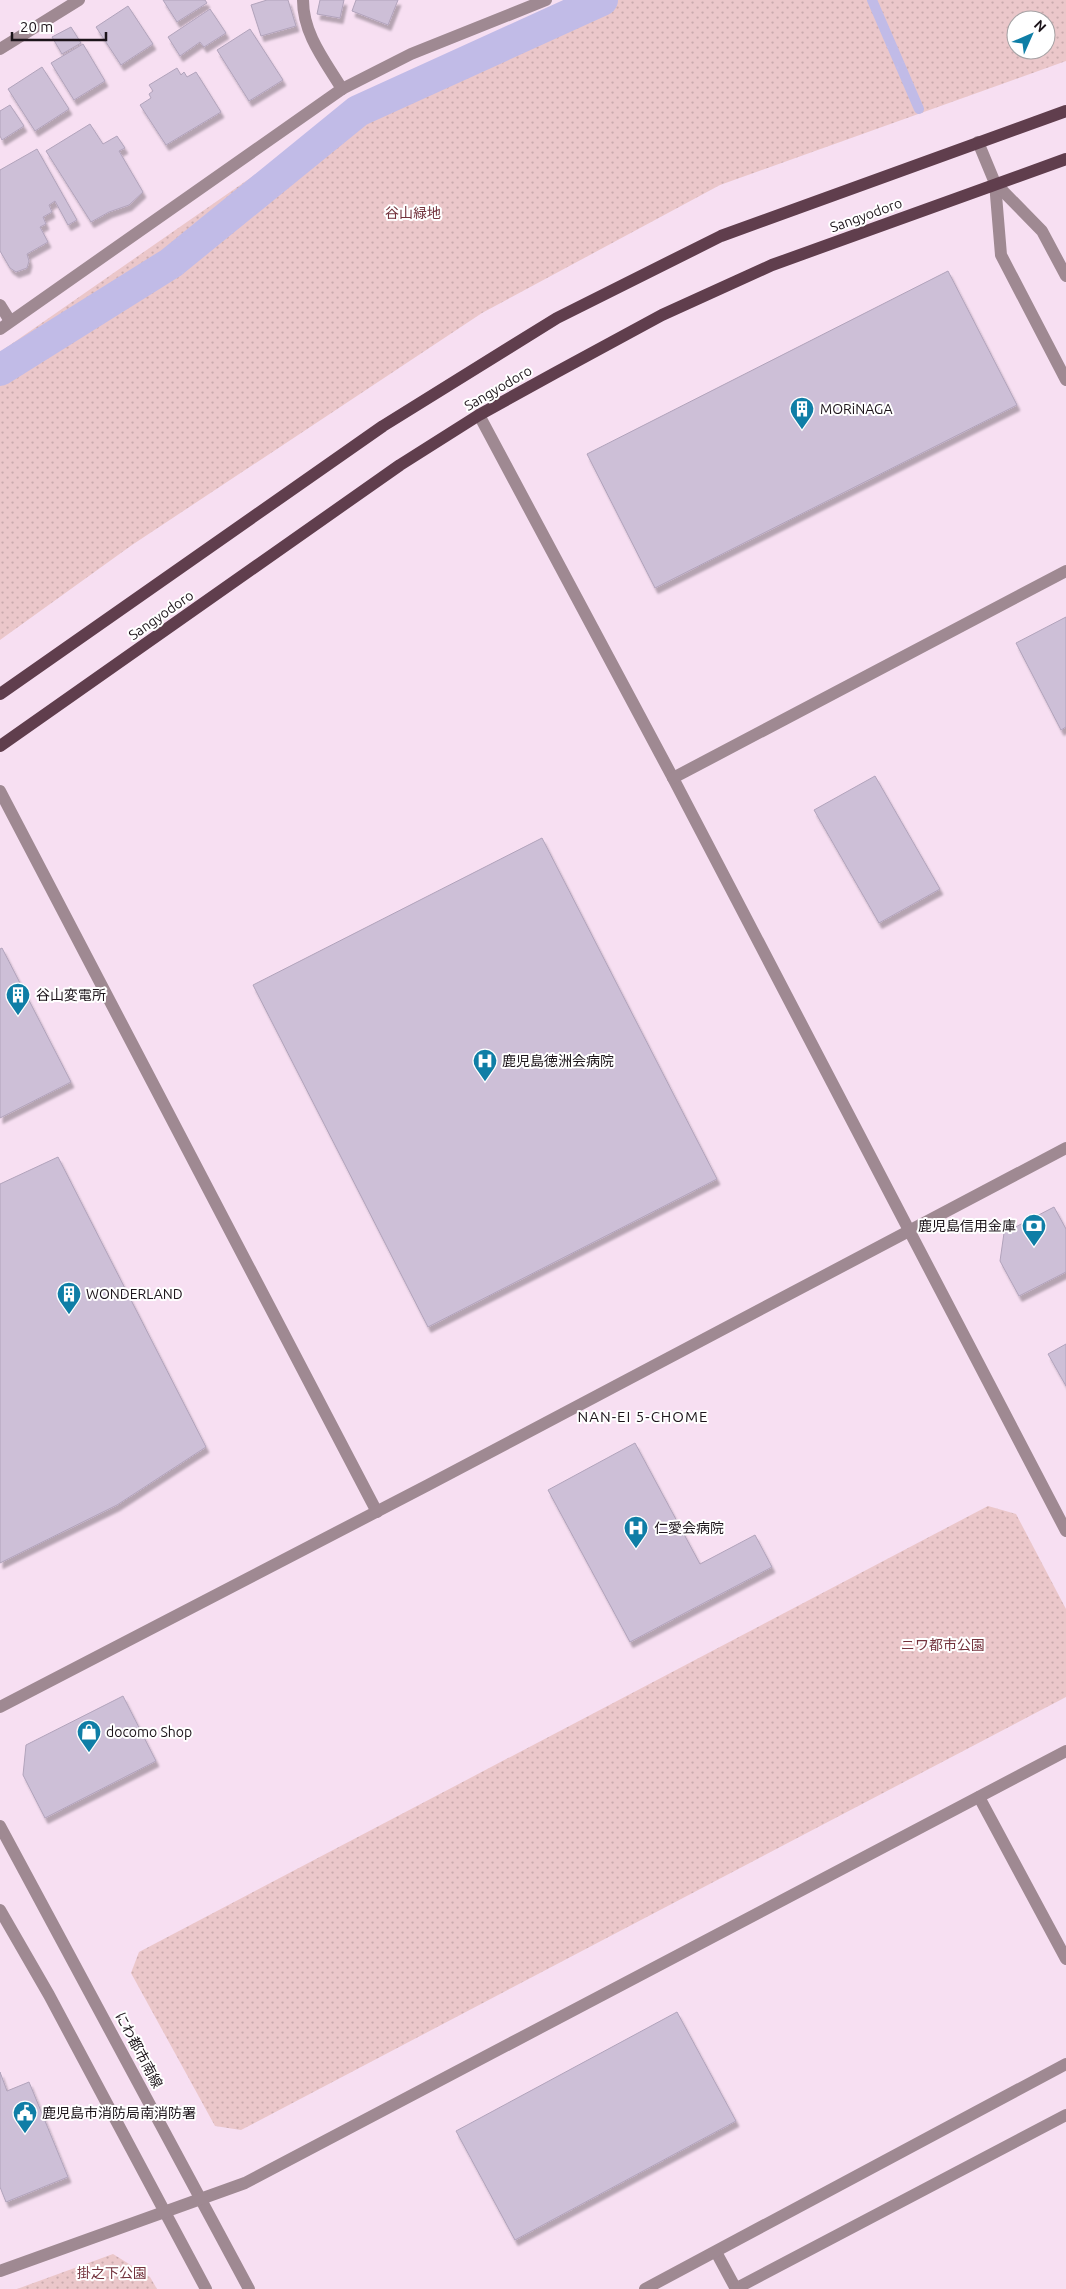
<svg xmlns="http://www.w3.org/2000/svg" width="1066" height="2289" viewBox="0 0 1066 2289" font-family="Ubuntu,'Noto Sans JP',sans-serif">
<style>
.green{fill:url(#green-dots);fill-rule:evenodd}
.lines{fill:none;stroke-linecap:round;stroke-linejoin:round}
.stream{stroke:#c1bbe7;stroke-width:10}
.canal{stroke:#c1bbe7;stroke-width:32}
.building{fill:#cdbfd7;stroke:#b1a3bb;filter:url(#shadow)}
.minor{stroke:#9f8992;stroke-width:12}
.major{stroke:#603e4d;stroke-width:12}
.labels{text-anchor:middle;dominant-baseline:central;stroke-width:4;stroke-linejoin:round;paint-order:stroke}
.park-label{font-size:14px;fill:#73323c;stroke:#fff}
.street-label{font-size:14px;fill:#1c141a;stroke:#fff}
.poi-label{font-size:14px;fill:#1c141a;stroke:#fff;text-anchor:start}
.neighbourhood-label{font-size:15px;letter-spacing:1px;fill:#1c141a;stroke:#fff}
</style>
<defs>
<pattern id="green-dots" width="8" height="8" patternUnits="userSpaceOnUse" patternTransform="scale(1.25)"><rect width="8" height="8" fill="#ebc7ca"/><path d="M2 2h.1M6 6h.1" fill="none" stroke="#c9aaad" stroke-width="1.8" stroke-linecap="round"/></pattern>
<filter id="shadow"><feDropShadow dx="3" dy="5.5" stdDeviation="1" flood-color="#0004"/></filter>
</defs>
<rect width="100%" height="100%" fill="#f7dff2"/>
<!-- green -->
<g class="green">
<path d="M 583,0 L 1066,0 L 1066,61 L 720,185 L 482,313 L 132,545 L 0,640 L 0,352 L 355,105 ZM 1016,20 L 1046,20 L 1046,50 L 1016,50 Z"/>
<path d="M 988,1506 L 1016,1514 L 1066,1609 L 1066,1697 L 241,2130 L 215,2126 L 131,1973 L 139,1952 Z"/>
<path d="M 113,2254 L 150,2277 L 157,2289 L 17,2289 Z"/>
</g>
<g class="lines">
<!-- stream -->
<path class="stream" d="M 872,0 L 919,109"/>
<!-- canal -->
<path class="canal" d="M 0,370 L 171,263 L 358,111 L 602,0"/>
</g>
<!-- building -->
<g class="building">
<path d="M 163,0 L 205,0 L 207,3 L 177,22 Z"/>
<path d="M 267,0 L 288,0 L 296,26 L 261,36 L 251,5 Z"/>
<path d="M 320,0 L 344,0 L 340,18 L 317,14 Z"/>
<path d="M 356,0 L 398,0 L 388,25 L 352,11 Z"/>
<path d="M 128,6 L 153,44 L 121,65 L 96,27 Z"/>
<path d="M 210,9 L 226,33 L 204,47 L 200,42 L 180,56 L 168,37 Z"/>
<path d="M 71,27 L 81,43 L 62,54 L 52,37 Z"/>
<path d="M 250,29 L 283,80 L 249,101 L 217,50 Z"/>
<path d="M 83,44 L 105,81 L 74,100 L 51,63 Z"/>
<path d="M 42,67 L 69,109 L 35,131 L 8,89 Z"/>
<path d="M 177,68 L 181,75 L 184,72 L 187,77 L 196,72 L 221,112 L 166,145 L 140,105 L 151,98 L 149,94 L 153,91 L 149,85 Z"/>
<path d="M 10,105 L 24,126 L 2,140 L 0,136 L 0,111 Z"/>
<path d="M 90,124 L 103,144 L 117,136 L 125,148 L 119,151 L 143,192 L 129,205 L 109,212 L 91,222 L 46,151 Z"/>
<path d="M 37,149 L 77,220 L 68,225 L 55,201 L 49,205 L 52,212 L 43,217 L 46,224 L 40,227 L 48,242 L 27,254 L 29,261 L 27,268 L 16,272 L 10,268 L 0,251 L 0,170 Z"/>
<path d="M 948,271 L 1017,405 L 655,588 L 587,454 Z"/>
<path d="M 1066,617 L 1066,727 L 1061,730 L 1016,643 Z"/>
<path d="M 875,776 L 940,889 L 879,923 L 814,810 Z"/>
<path d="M 542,838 L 717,1179 L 428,1327 L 253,985 Z"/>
<path d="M 2,948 L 71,1082 L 0,1118 L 0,949 Z"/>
<path d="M 58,1157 L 206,1447 L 117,1505 L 0,1563 L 0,1184 Z"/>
<path d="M 1054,1207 L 1066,1229 L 1066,1272 L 1019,1296 L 1000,1261 L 1004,1233 Z"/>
<path d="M 1066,1344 L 1066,1386 L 1048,1354 Z"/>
<path d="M 635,1443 L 700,1564 L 755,1535 L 772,1567 L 630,1642 L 548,1490 Z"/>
<path d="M 123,1696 L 156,1761 L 45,1818 L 23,1775 L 26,1745 Z"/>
<path d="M 677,2012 L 736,2121 L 515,2240 L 456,2131 Z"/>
<path d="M 0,2072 L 7,2091 L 29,2082 L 68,2177 L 6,2202 L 0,2187 Z"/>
</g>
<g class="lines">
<!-- minor -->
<g class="minor">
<path d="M 303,0 C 303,34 325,61 342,89"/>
<path d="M 0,49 L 79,0"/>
<path d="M 978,142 L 995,183 L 1001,255 L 1066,380"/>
<path d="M 995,183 L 1042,231 L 1066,276"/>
<path d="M 0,305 L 10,321"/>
<path d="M 0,329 L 342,89 L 411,54 L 546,0"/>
<path d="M 479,415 L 673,778 L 1066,1531"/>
<path d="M 673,778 L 1066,571"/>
<path d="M 0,791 L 377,1512"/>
<path d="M 0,1707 L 428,1485 L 1066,1148"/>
<path d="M 979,1797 L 1066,1959"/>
<path d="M 0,1826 L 249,2289"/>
<path d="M 0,1910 L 49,1995 L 206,2289"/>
<path d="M 716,2252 L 736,2289"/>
<path d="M 0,2271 L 245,2183 L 1066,1751"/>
<path d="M 645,2289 L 1066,2064"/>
<path d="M 735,2289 L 1066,2115"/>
</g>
<!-- major -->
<g class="major">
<path d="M 0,694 L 383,426 L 557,318 L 721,236 L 1066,111"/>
<path d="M 0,746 L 400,465 L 479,415 L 555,373 L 662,315 L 772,265 L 1066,159"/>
</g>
</g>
<!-- icons -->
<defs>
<symbol id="building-pin" viewBox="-11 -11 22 30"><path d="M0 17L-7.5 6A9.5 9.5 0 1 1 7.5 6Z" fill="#0f7ea6" stroke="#fff"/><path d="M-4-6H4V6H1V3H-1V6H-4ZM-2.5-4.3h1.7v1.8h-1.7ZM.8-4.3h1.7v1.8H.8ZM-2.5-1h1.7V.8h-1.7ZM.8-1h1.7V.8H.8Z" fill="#fff"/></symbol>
<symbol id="hospital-pin" viewBox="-11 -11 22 30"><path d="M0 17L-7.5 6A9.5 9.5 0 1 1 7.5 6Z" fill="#0f7ea6" stroke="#fff"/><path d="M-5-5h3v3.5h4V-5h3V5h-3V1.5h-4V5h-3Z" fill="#fff"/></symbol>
<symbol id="bank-pin" viewBox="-11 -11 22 30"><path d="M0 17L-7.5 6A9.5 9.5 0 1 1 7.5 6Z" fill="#0f7ea6" stroke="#fff"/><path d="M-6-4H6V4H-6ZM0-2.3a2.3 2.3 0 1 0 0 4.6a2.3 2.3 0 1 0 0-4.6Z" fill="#fff"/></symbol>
<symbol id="shop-pin" viewBox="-11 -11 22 30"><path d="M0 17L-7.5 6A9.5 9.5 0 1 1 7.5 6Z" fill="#0f7ea6" stroke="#fff"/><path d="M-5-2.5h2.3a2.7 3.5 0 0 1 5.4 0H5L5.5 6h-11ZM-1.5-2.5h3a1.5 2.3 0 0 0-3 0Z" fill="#fff"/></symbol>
<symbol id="civic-pin" viewBox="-11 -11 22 30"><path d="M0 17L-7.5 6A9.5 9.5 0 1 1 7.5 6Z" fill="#0f7ea6" stroke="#fff"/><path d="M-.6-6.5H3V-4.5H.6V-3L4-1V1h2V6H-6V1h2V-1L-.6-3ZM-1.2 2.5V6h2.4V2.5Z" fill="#fff"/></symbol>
</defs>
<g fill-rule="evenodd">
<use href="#building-pin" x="788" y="395" width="28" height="38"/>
<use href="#building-pin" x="4" y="981" width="28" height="38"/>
<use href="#hospital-pin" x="471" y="1047" width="28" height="38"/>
<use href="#bank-pin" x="1020" y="1212" width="28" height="38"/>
<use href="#building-pin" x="55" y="1280" width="28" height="38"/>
<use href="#hospital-pin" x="622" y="1514" width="28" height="38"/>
<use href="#shop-pin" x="75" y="1718" width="28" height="38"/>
<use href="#civic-pin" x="11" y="2099" width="28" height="38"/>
</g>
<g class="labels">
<!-- park labels -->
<g class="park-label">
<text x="413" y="213">谷山緑地</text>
<text x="943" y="1645">ニワ都市公園</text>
<text x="112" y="2273">掛之下公園</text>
</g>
<!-- street labels -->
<g class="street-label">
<text transform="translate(866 215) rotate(-20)">Sangyodoro</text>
<text transform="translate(498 388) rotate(-30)">Sangyodoro</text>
<text transform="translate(161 615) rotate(-35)">Sangyodoro</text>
<text transform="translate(139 2050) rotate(62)">にわ都市南線</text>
</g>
<!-- poi labels -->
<g class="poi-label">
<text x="820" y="409">MORiNAGA</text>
<text x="36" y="995">谷山変電所</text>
<text x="502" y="1061">鹿児島徳洲会病院</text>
<text x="1016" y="1226" text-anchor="end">鹿児島信用金庫</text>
<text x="86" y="1294">WONDERLAND</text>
<text x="654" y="1528">仁愛会病院</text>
<text x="106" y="1732">docomo Shop</text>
<text x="42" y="2113">鹿児島市消防局南消防署</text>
</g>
<!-- neighbourhood labels -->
<g class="neighbourhood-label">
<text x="643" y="1416">NAN-EI 5-CHOME</text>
</g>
</g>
<!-- north arrow -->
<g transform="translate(1031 35) rotate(45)"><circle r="24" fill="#ffffff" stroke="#a4a1a3"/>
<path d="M0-4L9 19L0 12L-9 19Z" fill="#0f7ea6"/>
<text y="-8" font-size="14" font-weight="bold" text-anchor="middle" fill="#1c141a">N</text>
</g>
<!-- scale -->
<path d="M12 32v8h94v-8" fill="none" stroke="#1c141a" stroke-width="2.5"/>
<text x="20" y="32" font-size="15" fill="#1c141a" stroke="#ffffff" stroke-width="4" paint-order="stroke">20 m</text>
</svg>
